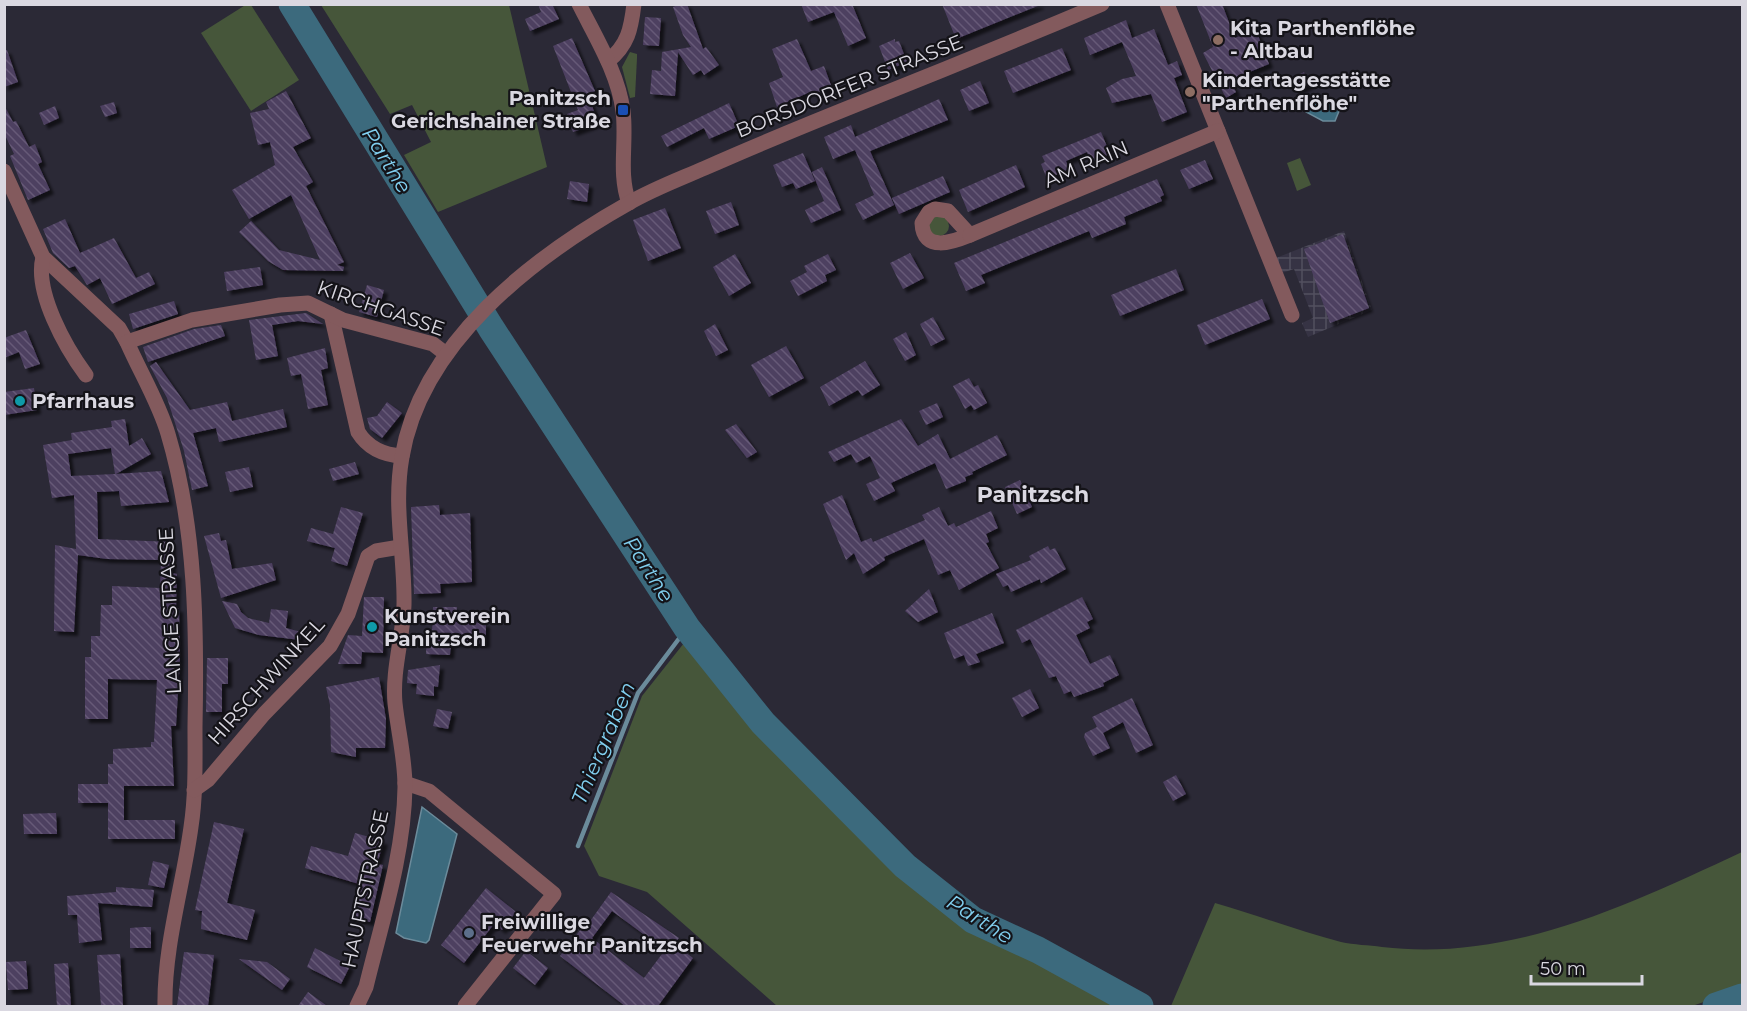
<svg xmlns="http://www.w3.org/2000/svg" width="1747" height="1011" viewBox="0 0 1747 1011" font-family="Montserrat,sans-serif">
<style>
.industrial{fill:url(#industrial-grid)}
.grass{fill:#46563a}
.water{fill:#3c6a7d;stroke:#6b8b9b;stroke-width:1.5}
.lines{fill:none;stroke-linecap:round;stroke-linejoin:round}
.stream{stroke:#6b8b9b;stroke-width:4.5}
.river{stroke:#3c6a7d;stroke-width:27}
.building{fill:url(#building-back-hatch);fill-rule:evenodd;filter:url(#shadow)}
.minor{stroke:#835a5d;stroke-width:15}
.tertiary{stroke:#835a5d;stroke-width:15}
.education-dot{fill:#8d6e63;stroke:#141318;stroke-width:2}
.transit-dot{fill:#1a4fb4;stroke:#141318;stroke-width:2}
.culture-dot{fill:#0f9aa8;stroke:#141318;stroke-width:2}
.service-dot{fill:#5c6f8a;stroke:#141318;stroke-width:2}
.labels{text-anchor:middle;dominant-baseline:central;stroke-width:4.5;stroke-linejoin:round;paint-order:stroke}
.poi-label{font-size:20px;font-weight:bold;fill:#dad8e1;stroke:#141318;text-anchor:start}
.street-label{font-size:20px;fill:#dad8e1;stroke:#141318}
.water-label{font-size:21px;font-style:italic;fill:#81cfef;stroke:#141318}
.quarter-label{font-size:22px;font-weight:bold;fill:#dad8e1;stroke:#141318}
</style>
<defs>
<pattern id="industrial-grid" width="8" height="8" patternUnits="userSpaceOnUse" patternTransform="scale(1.5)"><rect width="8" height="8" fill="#363344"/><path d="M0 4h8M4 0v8" fill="none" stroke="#52505f"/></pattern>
<pattern id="building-back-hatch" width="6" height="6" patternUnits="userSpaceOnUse" patternTransform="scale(1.5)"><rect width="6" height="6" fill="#4d3f61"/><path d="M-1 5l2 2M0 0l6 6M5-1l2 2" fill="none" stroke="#665a77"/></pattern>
<filter id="shadow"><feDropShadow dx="4" dy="4" stdDeviation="1.5" flood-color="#0009"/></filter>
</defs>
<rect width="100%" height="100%" fill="#2b2936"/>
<!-- industrial -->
<path class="industrial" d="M 1344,231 L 1372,310 L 1308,337 L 1302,323 L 1313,318 L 1294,269 L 1282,273 L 1276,258 Z"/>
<!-- grass -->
<g class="grass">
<path d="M 247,4 L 251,5 L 299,80 L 251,111 L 201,33 Z"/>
<path d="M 321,5 L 509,5 L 547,167 L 438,212 L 404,155 L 431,142 L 412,105 L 390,114 Z"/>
<path d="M 630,52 L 637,54 L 637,58 L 635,97 L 630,98 L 622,67 Z"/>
<path d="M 1300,158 L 1311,185 L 1297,191 L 1287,163 Z"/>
<circle cx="939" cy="226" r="10"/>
<path d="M 688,638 L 769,741 L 894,865 L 971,927 L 1121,1006 L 777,1006 L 647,892 L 599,876 L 584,846 L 642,696 Z"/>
<path d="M 1742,852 L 1742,989 L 1692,1006 L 1171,1006 L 1215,903 C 1257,915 1299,931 1341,942 C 1354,945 1369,945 1382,947 C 1511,962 1628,905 1742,852 Z"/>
</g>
<!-- water -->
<g class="water">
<path d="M 1310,100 L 1333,103 L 1339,111 L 1335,121 L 1323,121 L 1306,112 Z"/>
<path d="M 422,807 L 457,834 L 429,940 L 426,943 L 404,938 L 396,933 Z"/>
</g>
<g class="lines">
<!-- stream -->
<path class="stream" d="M 578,846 L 638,693 L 687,628"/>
<!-- river -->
<g class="river">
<path d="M 292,4 L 491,328 L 687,628 L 763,723 L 905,866 L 973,920 L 1038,950 L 1140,1006"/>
<path d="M 1716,1006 L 1742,997"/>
</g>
</g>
<!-- building -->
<g class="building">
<path d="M 538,4 L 552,4 L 559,19 L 530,31 L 525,19 L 541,12 Z"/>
<path d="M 680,4 L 687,4 L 703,49 L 706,47 L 719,65 L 704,75 L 701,70 L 693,75 L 678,52 L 675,96 L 650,94 L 652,70 L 661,71 L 662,52 L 691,47 L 683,35 L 673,7 Z"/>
<path d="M 801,4 L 852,4 L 866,38 L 848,46 L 834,12 L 808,22 Z"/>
<path d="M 942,4 L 1040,4 L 1040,5 L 956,39 Z"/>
<path d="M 1196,4 L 1222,4 L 1235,38 L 1256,30 L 1269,64 L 1230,80 L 1236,92 L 1226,98 L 1203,53 L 1213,47 Z"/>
<path d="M 645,17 L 661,18 L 659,46 L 643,45 Z"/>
<path d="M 1126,20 L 1132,38 L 1154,29 L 1168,65 L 1177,61 L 1182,75 L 1174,78 L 1187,112 L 1162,122 L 1151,94 L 1112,103 L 1106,88 L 1122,79 L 1136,76 L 1122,42 L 1090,55 L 1084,38 Z"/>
<path d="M 572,38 L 595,91 L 588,94 L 598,123 L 573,132 L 567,114 L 578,110 L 553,46 Z"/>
<path d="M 797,39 L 811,71 L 824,66 L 832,88 L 814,95 L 812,91 L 777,107 L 769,83 L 783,77 L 772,49 Z"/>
<path d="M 895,39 L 895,42 L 899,41 L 907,62 L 888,70 L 879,46 Z"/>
<path d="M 1062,48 L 1071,70 L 1013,93 L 1004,71 Z"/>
<path d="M 4,50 L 7,50 L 18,82 L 4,87 Z"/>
<path d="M 1304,72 L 1309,85 L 1299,90 L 1293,78 Z"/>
<path d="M 980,81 L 989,103 L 969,111 L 960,90 Z"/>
<path d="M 286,91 L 311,138 L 293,147 L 313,182 L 306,186 L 344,262 L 337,265 L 344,267 L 343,271 L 283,270 L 268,261 L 239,232 L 251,221 L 279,250 L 320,260 L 291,195 L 249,219 L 232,190 L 275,165 L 270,142 L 258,145 L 250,113 L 269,109 L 266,102 Z"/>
<path d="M 939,99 L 948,120 L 870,151 L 894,205 L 863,220 L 855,204 L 874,195 L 855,150 L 833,159 L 824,137 L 851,125 L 855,137 Z"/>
<path d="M 114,102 L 117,113 L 105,117 L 100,106 Z"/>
<path d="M 729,103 L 739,126 L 709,139 L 704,128 L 667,147 L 661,136 Z"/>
<path d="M 4,105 L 13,122 L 16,121 L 29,147 L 35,144 L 42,162 L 38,164 L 50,190 L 28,200 L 10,156 L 14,154 L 4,133 Z"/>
<path d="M 55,106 L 59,118 L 44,125 L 39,113 Z"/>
<path d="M 1101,132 L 1110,154 L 1091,162 L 1087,152 L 1066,161 L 1069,169 L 1047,179 L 1041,164 L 1045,162 L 1042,156 Z"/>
<path d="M 803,153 L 815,181 L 796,189 L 793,183 L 782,187 L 773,165 Z"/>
<path d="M 1205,160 L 1213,179 L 1189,189 L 1180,170 Z"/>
<path d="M 1016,165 L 1025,187 L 968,212 L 959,190 Z"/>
<path d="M 822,167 L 841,210 L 811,223 L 805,210 L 824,201 L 812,172 Z"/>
<path d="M 943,176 L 950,192 L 899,214 L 892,198 Z"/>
<path d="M 1157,179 L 1164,195 L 1160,197 L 1162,201 L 1124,217 L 1126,224 L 1092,238 L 1089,231 L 981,275 L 985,283 L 966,291 L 954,263 Z"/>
<path d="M 570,181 L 589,184 L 587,202 L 567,199 Z"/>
<path d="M 731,202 L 739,225 L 715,234 L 706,211 Z"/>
<path d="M 665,208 L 681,248 L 648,261 L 633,220 Z"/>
<path d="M 65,219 L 80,253 L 114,238 L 136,278 L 149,272 L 155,284 L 112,304 L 100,278 L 87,285 L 75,266 L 69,268 L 53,253 L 43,229 Z"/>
<path d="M 1343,234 L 1369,308 L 1330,323 L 1304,249 Z"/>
<path d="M 910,253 L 924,278 L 903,289 L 890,263 Z"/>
<path d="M 735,254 L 751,283 L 729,296 L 713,267 Z"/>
<path d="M 828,254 L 836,270 L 825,275 L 827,281 L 798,296 L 790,281 L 807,272 L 804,266 Z"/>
<path d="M 260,267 L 263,285 L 227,291 L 224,272 Z"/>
<path d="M 1176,269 L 1184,290 L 1120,316 L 1111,295 Z"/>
<path d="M 367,285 L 384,290 L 377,317 L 359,312 Z"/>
<path d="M 1262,299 L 1270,319 L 1205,345 L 1197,325 Z"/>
<path d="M 174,301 L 178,314 L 133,329 L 129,314 Z"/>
<path d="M 306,313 L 323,324 L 298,321 L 272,325 L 278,356 L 256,360 L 249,320 Z"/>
<path d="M 933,317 L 945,339 L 931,346 L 920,324 Z"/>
<path d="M 715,324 L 728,350 L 716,356 L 704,331 Z"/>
<path d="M 221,325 L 225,336 L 148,362 L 143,347 L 194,329 Z"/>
<path d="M 26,330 L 40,364 L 25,369 L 19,352 L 4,358 L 4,338 Z"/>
<path d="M 906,332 L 916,355 L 905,361 L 893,339 Z"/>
<path d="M 786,346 L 804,378 L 769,397 L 751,365 Z"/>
<path d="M 325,348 L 328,368 L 321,370 L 328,405 L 308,409 L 301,374 L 291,376 L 287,358 Z"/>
<path d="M 865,361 L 880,385 L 862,396 L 858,390 L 829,406 L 820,387 Z"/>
<path d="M 156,362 L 190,410 L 227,402 L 232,421 L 283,409 L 287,427 L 219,442 L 216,428 L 193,433 L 208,486 L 192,490 L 184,451 L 167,398 L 150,366 Z"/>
<path d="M 969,378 L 974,387 L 978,385 L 987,403 L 974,410 L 971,405 L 965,409 L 953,386 Z"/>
<path d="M 34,388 L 37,410 L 4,415 L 4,392 Z"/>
<path d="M 387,402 L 402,413 L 382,438 L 370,429 L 367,418 L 377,416 Z"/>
<path d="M 937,403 L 943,417 L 926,425 L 919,411 Z"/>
<path d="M 125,419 L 129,446 L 142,438 L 151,454 L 116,474 L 161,471 L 169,502 L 121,506 L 119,491 L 97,492 L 98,539 L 172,542 L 172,573 L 177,574 L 176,608 L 179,608 L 180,658 L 176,726 L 171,726 L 174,786 L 124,786 L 124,820 L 175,820 L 175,839 L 108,839 L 108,803 L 78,803 L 78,784 L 108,784 L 108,764 L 113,764 L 113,749 L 151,747 L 151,742 L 154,742 L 157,680 L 108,679 L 108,719 L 85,719 L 85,657 L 91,657 L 91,636 L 100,636 L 101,605 L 112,605 L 112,586 L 160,588 L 161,560 L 107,559 L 78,555 L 74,632 L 54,631 L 55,545 L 76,549 L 74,495 L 52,498 L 43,445 L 72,440 L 71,433 L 112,427 L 111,421 ZM 111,448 L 115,474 L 71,476 L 68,454 Z"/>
<path d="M 901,419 L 918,446 L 938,434 L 950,459 L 997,435 L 1007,455 L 972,472 L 973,474 L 965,477 L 966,481 L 946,489 L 935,463 L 891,483 L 895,491 L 874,501 L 866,484 L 880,478 L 870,456 L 856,463 L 851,454 L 834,462 L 828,452 Z"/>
<path d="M 736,424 L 757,452 L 747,458 L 725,430 Z"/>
<path d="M 355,462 L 359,474 L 333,481 L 329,469 Z"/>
<path d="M 249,467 L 253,487 L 230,492 L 225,472 Z"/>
<path d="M 1020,480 L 1032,507 L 1017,514 L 1005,487 Z"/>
<path d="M 842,495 L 861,542 L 871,538 L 873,542 L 925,520 L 922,515 L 939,507 L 948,526 L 954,523 L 956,527 L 991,511 L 998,528 L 986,534 L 989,542 L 986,543 L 999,568 L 959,590 L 950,570 L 938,575 L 924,539 L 884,557 L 885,560 L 863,574 L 854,553 L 846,560 L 823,504 Z"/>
<path d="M 439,505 L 440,515 L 470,513 L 472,582 L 440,584 L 441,593 L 414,594 L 411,507 Z"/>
<path d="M 341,507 L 363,513 L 347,566 L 331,561 L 335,548 L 307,541 L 311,528 L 333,534 Z"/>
<path d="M 219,533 L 221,541 L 226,540 L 232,569 L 272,563 L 276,580 L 221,598 L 204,536 Z"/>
<path d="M 1048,546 L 1050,550 L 1055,548 L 1066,569 L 1041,583 L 1040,579 L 1011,592 L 1008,585 L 1003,587 L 996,574 L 1031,560 L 1029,556 Z"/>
<path d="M 929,589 L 938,612 L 918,622 L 905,611 Z"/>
<path d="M 364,597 L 384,597 L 383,653 L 362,652 L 361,664 L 338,664 L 348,635 L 362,636 Z"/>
<path d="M 1082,597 L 1093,619 L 1087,622 L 1090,628 L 1076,635 L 1090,664 L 1110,655 L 1119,675 L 1103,683 L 1104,686 L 1074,697 L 1071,691 L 1064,694 L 1056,676 L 1049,678 L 1030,639 L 1022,643 L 1016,630 Z"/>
<path d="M 222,601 L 237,604 L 241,612 L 248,618 L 269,623 L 271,609 L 288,611 L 286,628 L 301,632 L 300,640 L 259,635 L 235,628 Z"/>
<path d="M 433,607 L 457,607 L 456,622 L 486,623 L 486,644 L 451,643 L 450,655 L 426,654 L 427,633 L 432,633 Z"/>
<path d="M 992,613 L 1004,643 L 976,654 L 980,662 L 968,666 L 964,655 L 954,659 L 944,633 Z"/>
<path d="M 207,658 L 228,658 L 228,684 L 222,684 L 222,712 L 206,712 Z"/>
<path d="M 440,665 L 438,687 L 434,686 L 434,696 L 416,694 L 417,684 L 407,683 L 408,670 Z"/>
<path d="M 379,677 L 386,719 L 385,748 L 356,748 L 356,757 L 331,752 L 330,705 L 326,687 Z"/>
<path d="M 1030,689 L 1039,708 L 1022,717 L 1012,698 Z"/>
<path d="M 1132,698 L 1153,745 L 1136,753 L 1123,722 L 1103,733 L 1110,748 L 1093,756 L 1084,737 L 1085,733 L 1097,727 L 1092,717 Z"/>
<path d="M 437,709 L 452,712 L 448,729 L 433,726 Z"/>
<path d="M 1176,775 L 1186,794 L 1173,801 L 1163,782 Z"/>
<path d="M 56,813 L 57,834 L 24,834 L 23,814 Z"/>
<path d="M 214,822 L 244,829 L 227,903 L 255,910 L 247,940 L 201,929 L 202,911 L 195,910 Z"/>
<path d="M 355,833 L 384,841 L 377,864 L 383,865 L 370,922 L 352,918 L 359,884 L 305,868 L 311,846 L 348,856 Z"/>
<path d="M 153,861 L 169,865 L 164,888 L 148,885 Z"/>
<path d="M 116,887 L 154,890 L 152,907 L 98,903 L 102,940 L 79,943 L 77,915 L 68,915 L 67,896 L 116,892 Z"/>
<path d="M 486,888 L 516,912 L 502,930 L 494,924 L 464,963 L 441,945 Z"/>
<path d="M 611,892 L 679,938 L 674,944 L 693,958 L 658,1006 L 625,1006 L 560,956 L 581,929 L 583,931 ZM 612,911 L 665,950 L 644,978 L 592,938 Z"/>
<path d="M 143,927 L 151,927 L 151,948 L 130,948 L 130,928 Z"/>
<path d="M 315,948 L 350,966 L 341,984 L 307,967 Z"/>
<path d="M 526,951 L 548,968 L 535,985 L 513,968 Z"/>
<path d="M 184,952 L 214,955 L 208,1006 L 177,1006 Z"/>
<path d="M 120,954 L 123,1006 L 101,1006 L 97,955 Z"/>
<path d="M 239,959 L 267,962 L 290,979 L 282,990 Z"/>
<path d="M 26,961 L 28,989 L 8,990 L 6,962 Z"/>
<path d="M 68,963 L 71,1006 L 57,1006 L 54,964 Z"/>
<path d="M 308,992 L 327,1006 L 298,1006 Z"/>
</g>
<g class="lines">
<!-- minor -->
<g class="minor">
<path d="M 1167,4 L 1292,315"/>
<path d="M 608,61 C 628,45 631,29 634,4"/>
<path d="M 4,171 L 43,257 L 119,328 L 127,342 C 140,372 159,403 168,434 C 196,528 197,629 195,727 C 195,760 196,794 191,827 C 183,886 164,946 165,1006"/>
<path d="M 935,209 L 948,211 L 970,235 C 953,242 923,253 922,223 L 929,212 Z"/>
<path d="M 970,235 L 1218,131"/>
<path d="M 43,257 C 34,292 66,348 86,375"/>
<path d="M 331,314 L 358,432 C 368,448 383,455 402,456"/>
<path d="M 127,342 L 192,320 L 280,305 L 308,303 L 343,320 L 433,344 L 446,354"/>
<path d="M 405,783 L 429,791 L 554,894 L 465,1006"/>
<path d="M 194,790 L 208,780 L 264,714 L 330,646 L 348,614 L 368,556 L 376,551 L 400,547"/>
</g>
<!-- tertiary -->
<g class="tertiary">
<path d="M 579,4 C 596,38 618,73 623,111 C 627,142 618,173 629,203"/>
<path d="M 357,1006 L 366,987 C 382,921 404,854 405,787 C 405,758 398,731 395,703 C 392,670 403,638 404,605 C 405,555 393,507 402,457 C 421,343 533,257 629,203 C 653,189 680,179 705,168 C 759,144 813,122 868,100 C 946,69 1024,37 1102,4"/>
</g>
</g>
<!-- markers -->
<g class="education-dot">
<circle cx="1218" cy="40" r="6"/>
<circle cx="1190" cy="92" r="6"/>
</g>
<rect class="transit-dot" x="617" y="104" width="12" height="12" rx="3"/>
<g class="culture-dot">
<circle cx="20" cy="401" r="6"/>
<circle cx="372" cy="627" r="6"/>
</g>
<circle class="service-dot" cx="469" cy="933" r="6"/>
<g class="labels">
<!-- poi labels -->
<g class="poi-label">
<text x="1230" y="28">Kita Parthenflöhe<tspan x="1230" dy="23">- Altbau</tspan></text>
<text x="1202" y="80">Kindertagesstätte<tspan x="1202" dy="23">"Parthenflöhe"</tspan></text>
<text x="611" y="98" text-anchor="end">Panitzsch<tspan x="611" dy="23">Gerichshainer Straße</tspan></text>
<text x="32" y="401">Pfarrhaus</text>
<text x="384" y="616">Kunstverein<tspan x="384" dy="23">Panitzsch</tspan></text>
<text x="481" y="922">Freiwillige<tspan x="481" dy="23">Feuerwehr Panitzsch</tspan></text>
</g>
<!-- street labels -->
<g class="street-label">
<text transform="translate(849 86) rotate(-22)">BORSDORFER STRASSE</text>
<text transform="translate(1086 164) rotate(-23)">AM RAIN</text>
<text transform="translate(381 308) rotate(19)">KIRCHGASSE</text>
<text transform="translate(170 611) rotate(-93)">LANGE STRASSE</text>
<text transform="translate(266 681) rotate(-48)">HIRSCHWINKEL</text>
<text transform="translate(365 889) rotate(-78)">HAUPTSTRASSE</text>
</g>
<!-- water labels -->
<g class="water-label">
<text transform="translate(387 160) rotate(58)">Parthe</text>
<text transform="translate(649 569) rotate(57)">Parthe</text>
<text transform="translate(603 743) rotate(-67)">Thiergraben</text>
<text transform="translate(980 919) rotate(32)">Parthe</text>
</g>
<!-- quarter labels -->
<g class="quarter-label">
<text x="1033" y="494">Panitzsch</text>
</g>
</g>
<!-- border -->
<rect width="1747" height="1011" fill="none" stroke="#dad8e1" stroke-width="12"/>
<!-- scale -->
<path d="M1531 975v9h111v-9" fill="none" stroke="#dad8e1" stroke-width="3"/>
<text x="1540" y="975" font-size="18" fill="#dad8e1" stroke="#141318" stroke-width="4.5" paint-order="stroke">50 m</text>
</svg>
